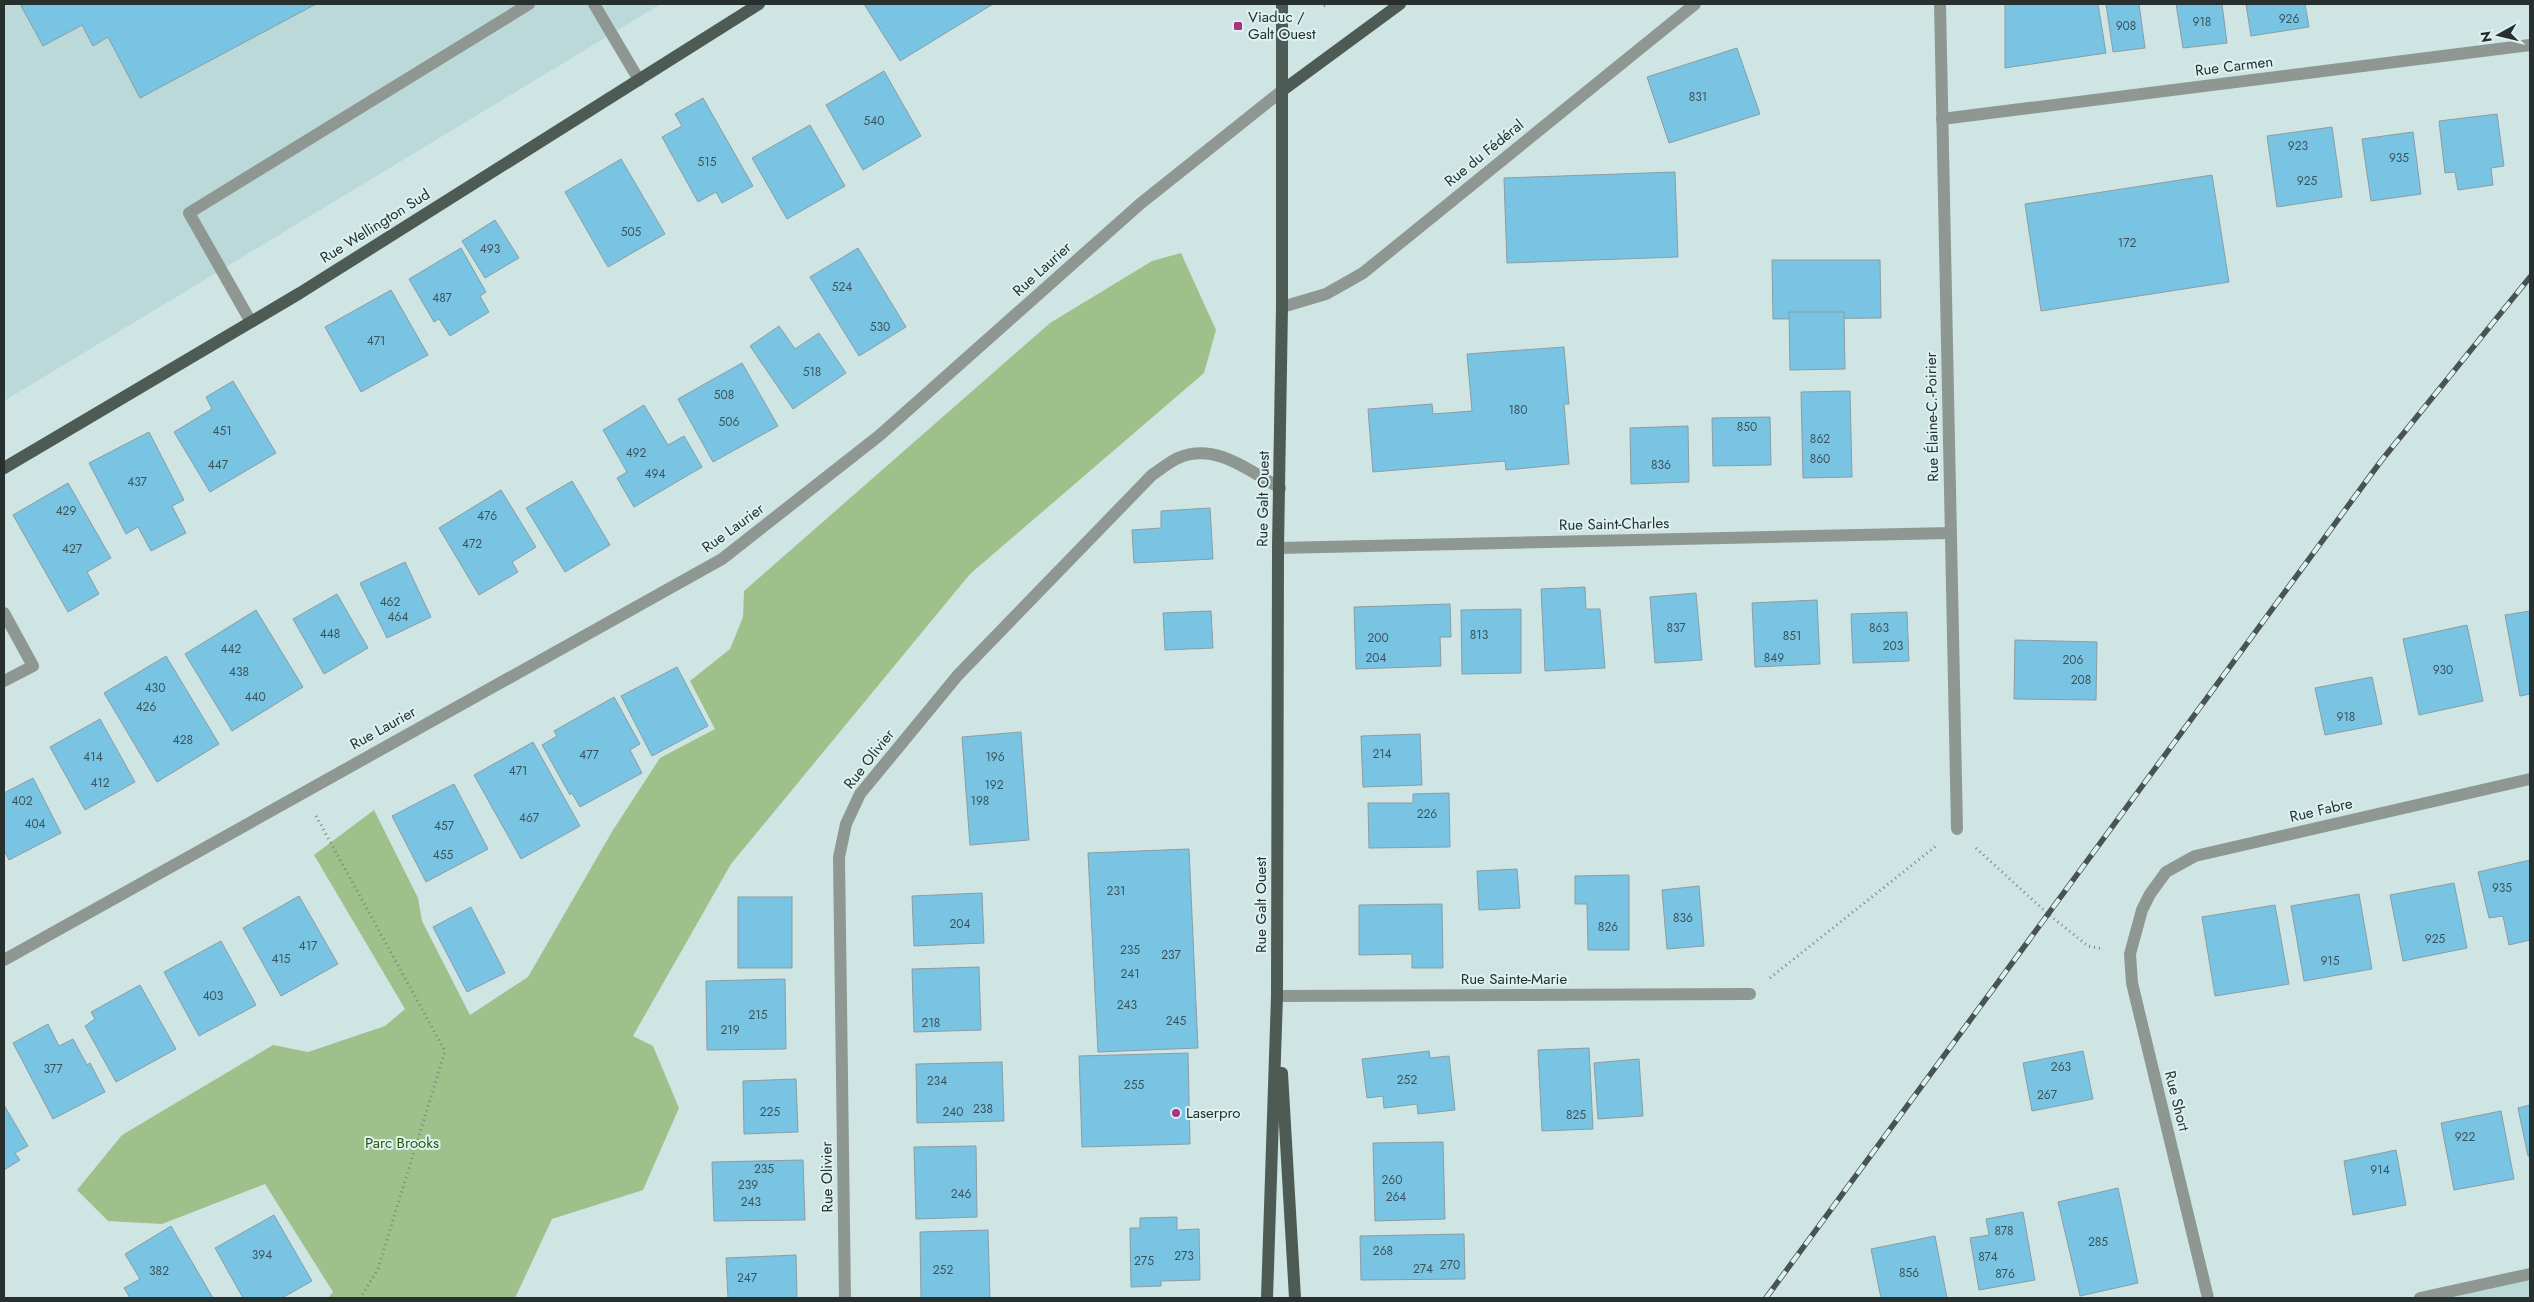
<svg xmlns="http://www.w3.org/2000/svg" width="2534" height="1302" viewBox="0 0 2534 1302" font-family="Jost,sans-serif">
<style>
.built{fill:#bad9d8}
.green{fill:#9ec08b}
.building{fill:#78c4e2;stroke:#8a9da4}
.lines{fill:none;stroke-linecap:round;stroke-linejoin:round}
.path{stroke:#778585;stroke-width:3;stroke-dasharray:1 4;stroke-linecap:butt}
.minor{stroke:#8f9793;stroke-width:12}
.major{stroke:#4e5b54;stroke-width:12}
.rail-casing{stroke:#495353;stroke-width:5.5}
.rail{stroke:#dcf2f1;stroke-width:4;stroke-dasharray:11;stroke-linecap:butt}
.poi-dot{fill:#ad3182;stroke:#dcf2f1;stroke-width:2}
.labels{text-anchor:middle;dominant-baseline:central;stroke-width:4;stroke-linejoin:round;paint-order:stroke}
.number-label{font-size:12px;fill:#3b545c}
.poi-label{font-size:15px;fill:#272f2f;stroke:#dcf2f1;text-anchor:start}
.street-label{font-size:15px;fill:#272f2f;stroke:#dcf2f1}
.park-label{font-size:15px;fill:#2e5806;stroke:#dcf2f1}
</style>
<rect width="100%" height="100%" fill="#cfe5e4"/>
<!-- built -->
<g class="built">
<path d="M 4,4 L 661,4 L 4,401 Z"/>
<path d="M 2530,1274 L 2530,1298 L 2420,1298 Z"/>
</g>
<!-- green -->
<path class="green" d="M 1181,253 L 1216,330 L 1204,373 L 970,574 L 731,864 L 633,1036 L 653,1046 L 679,1108 L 643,1190 L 552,1219 L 515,1298 L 328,1298 L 333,1292 L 265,1184 L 162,1224 L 108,1221 L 77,1190 L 122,1135 L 273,1045 L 308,1052 L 385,1026 L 405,1009 L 314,855 L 374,810 L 418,898 L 422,921 L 470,1015 L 528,977 L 613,830 L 660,758 L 715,729 L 690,681 L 730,649 L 743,617 L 744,591 L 1050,323 L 1152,261 Z"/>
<!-- building -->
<g class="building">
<path d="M 20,4 L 316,4 L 140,98 L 108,37 L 93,46 L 82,25 L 43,46 Z"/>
<path d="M 864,4 L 993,4 L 900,61 Z"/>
<path d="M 2005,4 L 2098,4 L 2106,53 L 2005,68 Z"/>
<path d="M 2106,4 L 2139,4 L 2145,48 L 2113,52 Z"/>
<path d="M 2176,4 L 2222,4 L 2227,43 L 2183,48 Z"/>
<path d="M 2246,4 L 2305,4 L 2309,27 L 2251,36 Z"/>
<path d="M 1737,48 L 1760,114 L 1669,143 L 1647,77 Z"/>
<path d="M 884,71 L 921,136 L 863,170 L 826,105 Z"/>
<path d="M 703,98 L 753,186 L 722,203 L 716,192 L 698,202 L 662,137 L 682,126 L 675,114 Z"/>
<path d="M 2497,114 L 2504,166 L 2491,168 L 2493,185 L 2458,190 L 2455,172 L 2445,173 L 2439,121 Z"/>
<path d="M 810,125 L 845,186 L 787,219 L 752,158 Z"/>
<path d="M 2332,127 L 2342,197 L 2277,207 L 2267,136 Z"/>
<path d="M 2413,132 L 2421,194 L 2371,201 L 2362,139 Z"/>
<path d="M 621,159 L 665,234 L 608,267 L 565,192 Z"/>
<path d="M 1675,172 L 1678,257 L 1507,263 L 1504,178 Z"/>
<path d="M 2212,175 L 2229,282 L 2041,311 L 2025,204 Z"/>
<path d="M 495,220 L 519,258 L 485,278 L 462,241 Z"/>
<path d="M 461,248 L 486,292 L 480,296 L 489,312 L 450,336 L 439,319 L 434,322 L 409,279 Z"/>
<path d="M 858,248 L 906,327 L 859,356 L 810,277 Z"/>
<path d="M 1772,260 L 1880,260 L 1881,318 L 1773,319 Z"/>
<path d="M 391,290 L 428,355 L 361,392 L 325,327 Z"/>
<path d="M 1789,312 L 1844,312 L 1845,369 L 1790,370 Z"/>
<path d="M 779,326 L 795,349 L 819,333 L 846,373 L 793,409 L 750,346 Z"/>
<path d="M 1564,347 L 1569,404 L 1564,404 L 1569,464 L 1506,470 L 1505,461 L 1373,472 L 1368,409 L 1432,404 L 1433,414 L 1472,411 L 1467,354 Z"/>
<path d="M 742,363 L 778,426 L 713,462 L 678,399 Z"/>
<path d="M 233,381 L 276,453 L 210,492 L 174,432 L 212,409 L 206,397 Z"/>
<path d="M 1850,391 L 1852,477 L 1803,478 L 1801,392 Z"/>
<path d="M 644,405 L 668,445 L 684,436 L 702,467 L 634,507 L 617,478 L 627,472 L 603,430 Z"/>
<path d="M 1770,417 L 1771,465 L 1713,466 L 1712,418 Z"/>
<path d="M 1688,426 L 1689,482 L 1631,484 L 1630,428 Z"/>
<path d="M 149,432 L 184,500 L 172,506 L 186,533 L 151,551 L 138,527 L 126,534 L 89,463 Z"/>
<path d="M 572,481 L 610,545 L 565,572 L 526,508 Z"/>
<path d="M 68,483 L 111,558 L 87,572 L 99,594 L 68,612 L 13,515 Z"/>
<path d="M 501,490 L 536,547 L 512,562 L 518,572 L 479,595 L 439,528 Z"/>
<path d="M 1210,508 L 1213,559 L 1134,563 L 1132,530 L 1161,528 L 1161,511 Z"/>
<path d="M 405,562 L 431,617 L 387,638 L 360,583 Z"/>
<path d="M 1585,587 L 1586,609 L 1600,609 L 1605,668 L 1545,671 L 1541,589 Z"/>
<path d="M 1696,593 L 1702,660 L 1655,663 L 1650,597 Z"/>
<path d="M 337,594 L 368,648 L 324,674 L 293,619 Z"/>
<path d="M 1817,600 L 1820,664 L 1755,667 L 1752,603 Z"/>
<path d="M 1450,604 L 1451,637 L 1440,637 L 1441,666 L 1356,669 L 1354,607 Z"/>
<path d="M 1521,609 L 1521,673 L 1462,674 L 1461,610 Z"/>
<path d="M 256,610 L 303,687 L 232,731 L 185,654 Z"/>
<path d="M 1211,611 L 1213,648 L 1165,650 L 1163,613 Z"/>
<path d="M 2530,611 L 2530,694 L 2520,696 L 2505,615 Z"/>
<path d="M 1907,612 L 1909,661 L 1853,663 L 1851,614 Z"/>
<path d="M 2467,625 L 2483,701 L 2419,715 L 2403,639 Z"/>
<path d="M 2015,640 L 2097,642 L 2096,700 L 2014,699 Z"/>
<path d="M 166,656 L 219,744 L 157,782 L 104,693 Z"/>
<path d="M 677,667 L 708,726 L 652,756 L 621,696 Z"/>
<path d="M 2372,677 L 2382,724 L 2325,735 L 2315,688 Z"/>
<path d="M 614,697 L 640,744 L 630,750 L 642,773 L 580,807 L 572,793 L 570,795 L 542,745 L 557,736 L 554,731 Z"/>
<path d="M 100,719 L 135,782 L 85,810 L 50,747 Z"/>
<path d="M 1021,732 L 1029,840 L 970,845 L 962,737 Z"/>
<path d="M 1420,734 L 1422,785 L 1363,787 L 1361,736 Z"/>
<path d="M 533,742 L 580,826 L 521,859 L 474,775 Z"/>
<path d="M 33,778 L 61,833 L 9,860 L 4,850 L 4,793 Z"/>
<path d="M 454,784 L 488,849 L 426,882 L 392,816 Z"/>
<path d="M 1449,793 L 1450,847 L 1369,848 L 1368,803 L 1413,803 L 1413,794 Z"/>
<path d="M 1189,849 L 1198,1048 L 1098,1052 L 1088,853 Z"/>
<path d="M 2530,860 L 2530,940 L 2509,945 L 2503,916 L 2489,918 L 2478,872 Z"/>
<path d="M 1517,869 L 1520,908 L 1479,910 L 1477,871 Z"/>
<path d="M 1629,875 L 1629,950 L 1588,950 L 1587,904 L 1575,904 L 1575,876 Z"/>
<path d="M 2454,883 L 2467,948 L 2403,961 L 2390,895 Z"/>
<path d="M 1699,886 L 1704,946 L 1667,949 L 1662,890 Z"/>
<path d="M 982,893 L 984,943 L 914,946 L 912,896 Z"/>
<path d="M 2359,894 L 2372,969 L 2304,981 L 2291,906 Z"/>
<path d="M 299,896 L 338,964 L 281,996 L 243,928 Z"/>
<rect x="738" y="897" width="54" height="71"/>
<path d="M 1442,904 L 1443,968 L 1412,968 L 1412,954 L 1359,955 L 1359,905 Z"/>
<path d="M 2275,905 L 2289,984 L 2215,996 L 2202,917 Z"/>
<path d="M 471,907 L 505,973 L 467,992 L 433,927 Z"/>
<path d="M 221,941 L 256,1005 L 199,1036 L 164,972 Z"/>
<path d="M 979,967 L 981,1030 L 914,1032 L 912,969 Z"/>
<path d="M 785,979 L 786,1049 L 707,1050 L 706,981 Z"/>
<path d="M 140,985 L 176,1049 L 116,1082 L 85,1026 L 95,1019 L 91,1012 Z"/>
<path d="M 48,1024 L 59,1046 L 73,1039 L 87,1065 L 90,1063 L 105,1092 L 53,1119 L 13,1043 Z"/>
<path d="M 1589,1048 L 1593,1129 L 1542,1131 L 1538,1050 Z"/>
<path d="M 1429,1051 L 1430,1058 L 1449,1056 L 1455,1110 L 1418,1114 L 1417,1104 L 1384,1108 L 1383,1096 L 1367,1098 L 1362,1059 Z"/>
<path d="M 2083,1051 L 2093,1099 L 2032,1111 L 2023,1063 Z"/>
<path d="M 1188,1053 L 1190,1144 L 1082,1147 L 1079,1056 Z"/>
<path d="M 1639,1059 L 1643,1116 L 1598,1119 L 1594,1063 Z"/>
<path d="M 1002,1062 L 1004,1121 L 917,1123 L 916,1064 Z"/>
<path d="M 796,1079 L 798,1132 L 744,1134 L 743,1081 Z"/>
<path d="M 4,1105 L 28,1146 L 15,1153 L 20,1160 L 4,1170 Z"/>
<path d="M 2530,1105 L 2530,1156 L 2528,1156 L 2518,1108 Z"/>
<path d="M 2501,1111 L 2514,1179 L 2454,1190 L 2441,1123 Z"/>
<path d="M 1443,1142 L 1445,1219 L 1375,1221 L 1373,1143 Z"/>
<path d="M 976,1146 L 977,1217 L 916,1219 L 914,1147 Z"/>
<path d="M 2396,1150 L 2406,1205 L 2353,1215 L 2344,1161 Z"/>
<path d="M 803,1160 L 805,1220 L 714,1221 L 712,1162 Z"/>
<path d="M 2118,1188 L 2138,1283 L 2080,1296 L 2058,1202 Z"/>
<path d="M 2023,1212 L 2035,1280 L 1979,1290 L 1970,1238 L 1989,1235 L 1986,1219 Z"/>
<path d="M 274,1215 L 312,1281 L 282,1298 L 243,1298 L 215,1248 Z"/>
<path d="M 1177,1217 L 1177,1230 L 1199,1229 L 1200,1280 L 1161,1281 L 1161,1286 L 1131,1287 L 1130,1228 L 1140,1228 L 1140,1218 Z"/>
<path d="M 171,1226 L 213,1298 L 130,1298 L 124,1288 L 140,1279 L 125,1254 Z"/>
<path d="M 988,1230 L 990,1298 L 921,1298 L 920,1232 Z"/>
<path d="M 1464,1234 L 1465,1279 L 1361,1280 L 1360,1236 Z"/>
<path d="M 1935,1236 L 1947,1298 L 1881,1298 L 1871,1249 Z"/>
<path d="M 796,1255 L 797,1298 L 728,1298 L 726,1258 Z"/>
</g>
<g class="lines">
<!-- path -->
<g class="path">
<path d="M 1324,6 L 1327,4"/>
<path d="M 316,816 L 445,1051 L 378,1269 L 360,1298"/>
<path d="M 1976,848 L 2048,914 L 2088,946 L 2103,949"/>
<path d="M 1770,978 L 1936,846"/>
</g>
<!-- minor -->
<g class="minor">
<path d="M 594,4 L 639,80"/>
<path d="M 1940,4 L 1957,829"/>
<path d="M 1942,119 L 2530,45"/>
<path d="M 1282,307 L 1326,294 L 1363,273 L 1695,4"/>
<path d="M 251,322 L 189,213 L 529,4"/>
<path d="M 1278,548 L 1950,533"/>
<path d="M 4,613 L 33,666 L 4,681"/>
<path d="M 4,960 L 722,559 L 880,435 L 1140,204 L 1283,90"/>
<path d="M 1277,996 L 1750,994"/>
<path d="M 845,1298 L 839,857 L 846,824 L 860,794 L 958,675 L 1152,475 C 1160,470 1169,462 1178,458 C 1215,442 1248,470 1280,488"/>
<path d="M 2208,1298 L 2132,983 L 2130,954 L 2142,910 L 2150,894 L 2166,872 L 2195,856 L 2530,779"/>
<path d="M 2420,1298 L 2530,1274"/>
</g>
<!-- major -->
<g class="major">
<path d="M 1283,90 L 1400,4"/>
<path d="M 4,468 L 300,293 L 759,4"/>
<path d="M 1282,1073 L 1295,1298"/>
<path d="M 1267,1298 L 1277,996 L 1278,548 L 1282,307 L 1282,4"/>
</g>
<defs>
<path id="rail" d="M 1766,1298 L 2381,461 L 2530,277"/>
</defs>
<!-- rail casing -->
<use href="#rail" class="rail-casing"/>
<!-- rail -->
<use href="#rail" class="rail"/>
</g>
<!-- markers -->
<g class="poi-dot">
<rect x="1233" y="21" width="10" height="10" rx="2.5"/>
<circle cx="1176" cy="1113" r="5"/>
</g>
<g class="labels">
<!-- number labels -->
<g class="number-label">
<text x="2289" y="19">926</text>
<text x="2202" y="22">918</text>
<text x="2126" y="26">908</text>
<text x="1698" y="97">831</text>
<text x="874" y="121">540</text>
<text x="2298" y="146">923</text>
<text x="2399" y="158">935</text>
<text x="707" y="162">515</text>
<text x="2307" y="181">925</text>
<text x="631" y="232">505</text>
<text x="2127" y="243">172</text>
<text x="490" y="249">493</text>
<text x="842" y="287">524</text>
<text x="442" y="298">487</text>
<text x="880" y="327">530</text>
<text x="376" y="341">471</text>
<text x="812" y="372">518</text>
<text x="724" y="395">508</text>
<text x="1518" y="410">180</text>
<text x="729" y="422">506</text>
<text x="1747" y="427">850</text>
<text x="222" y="431">451</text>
<text x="1820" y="439">862</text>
<text x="636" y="453">492</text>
<text x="1820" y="459">860</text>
<text x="218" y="465">447</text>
<text x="1661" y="465">836</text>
<text x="655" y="474">494</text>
<text x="137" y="482">437</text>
<text x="66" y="511">429</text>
<text x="487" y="516">476</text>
<text x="472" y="544">472</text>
<text x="72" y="549">427</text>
<text x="390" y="602">462</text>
<text x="398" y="617">464</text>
<text x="1676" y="628">837</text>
<text x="1879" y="628">863</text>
<text x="330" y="634">448</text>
<text x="1479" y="635">813</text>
<text x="1792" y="636">851</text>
<text x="1378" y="638">200</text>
<text x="1893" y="646">203</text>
<text x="231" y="649">442</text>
<text x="1376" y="658">204</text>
<text x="1774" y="658">849</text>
<text x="2073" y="660">206</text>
<text x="2443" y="670">930</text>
<text x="239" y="672">438</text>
<text x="2081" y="680">208</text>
<text x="155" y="688">430</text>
<text x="255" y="697">440</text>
<text x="146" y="707">426</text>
<text x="2346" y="717">918</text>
<text x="183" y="740">428</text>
<text x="1382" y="754">214</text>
<text x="589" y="755">477</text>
<text x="93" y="757">414</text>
<text x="995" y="757">196</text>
<text x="518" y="771">471</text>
<text x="100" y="783">412</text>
<text x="994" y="785">192</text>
<text x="22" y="801">402</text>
<text x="980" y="801">198</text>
<text x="1427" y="814">226</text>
<text x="529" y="818">467</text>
<text x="35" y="824">404</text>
<text x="444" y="826">457</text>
<text x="443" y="855">455</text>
<text x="2502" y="888">935</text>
<text x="1116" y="891">231</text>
<text x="1683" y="918">836</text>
<text x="960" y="924">204</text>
<text x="1608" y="927">826</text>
<text x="2435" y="939">925</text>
<text x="308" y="946">417</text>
<text x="1130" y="950">235</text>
<text x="1171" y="955">237</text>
<text x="281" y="959">415</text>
<text x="2330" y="961">915</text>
<text x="1130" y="974">241</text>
<text x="213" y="996">403</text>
<text x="1127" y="1005">243</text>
<text x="758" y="1015">215</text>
<text x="1176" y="1021">245</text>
<text x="931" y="1023">218</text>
<text x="730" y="1030">219</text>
<text x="2061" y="1067">263</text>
<text x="53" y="1069">377</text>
<text x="1407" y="1080">252</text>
<text x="937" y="1081">234</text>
<text x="1134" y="1085">255</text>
<text x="2047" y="1095">267</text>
<text x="983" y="1109">238</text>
<text x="770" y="1112">225</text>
<text x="953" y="1112">240</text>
<text x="1576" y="1115">825</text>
<text x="2465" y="1137">922</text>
<text x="764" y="1169">235</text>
<text x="2380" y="1170">914</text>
<text x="1392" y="1180">260</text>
<text x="748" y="1185">239</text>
<text x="961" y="1194">246</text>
<text x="1396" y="1197">264</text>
<text x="751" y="1202">243</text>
<text x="2004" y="1231">878</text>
<text x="2098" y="1242">285</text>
<text x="1383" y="1251">268</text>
<text x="262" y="1255">394</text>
<text x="1184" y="1256">273</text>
<text x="1988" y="1257">874</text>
<text x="1144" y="1261">275</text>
<text x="1450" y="1265">270</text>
<text x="1423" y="1269">274</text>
<text x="943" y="1270">252</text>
<text x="159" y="1271">382</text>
<text x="1909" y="1273">856</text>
<text x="2005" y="1274">876</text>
<text x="747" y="1278">247</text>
</g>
<!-- poi labels -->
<g class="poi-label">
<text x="1248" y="17">Viaduc /<tspan x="1248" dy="17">Galt Ouest</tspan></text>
<text x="1186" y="1113">Laserpro</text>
</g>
<!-- street labels -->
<g class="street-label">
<text transform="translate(2234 66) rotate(-7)">Rue Carmen</text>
<text transform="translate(1484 153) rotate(-39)">Rue du Fédéral</text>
<text transform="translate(375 226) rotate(-32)">Rue Wellington Sud</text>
<text transform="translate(1042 269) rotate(-42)">Rue Laurier</text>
<text transform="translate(1932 417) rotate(-91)">Rue Élaine-C.-Poirier</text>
<text transform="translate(1263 499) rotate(-89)">Rue Galt Ouest</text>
<text transform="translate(1614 524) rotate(-1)">Rue Saint-Charles</text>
<text transform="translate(733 528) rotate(-36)">Rue Laurier</text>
<text transform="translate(383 728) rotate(-29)">Rue Laurier</text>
<text transform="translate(869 759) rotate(-52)">Rue Olivier</text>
<text transform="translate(2321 810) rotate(-13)">Rue Fabre</text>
<text transform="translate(1261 905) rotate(-90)">Rue Galt Ouest</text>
<text x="1514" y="979">Rue Sainte-Marie</text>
<text transform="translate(2177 1101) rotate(76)">Rue Short</text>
<text transform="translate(827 1177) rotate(-91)">Rue Olivier</text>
</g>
<!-- park labels -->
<g class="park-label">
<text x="402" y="1143">Parc Brooks</text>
</g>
</g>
<!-- border -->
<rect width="2534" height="1302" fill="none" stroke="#272f2f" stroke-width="10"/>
<!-- north arrow -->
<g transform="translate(2499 35) rotate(262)" stroke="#dcf2f1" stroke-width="4" paint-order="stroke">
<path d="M0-4L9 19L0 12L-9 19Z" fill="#272f2f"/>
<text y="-8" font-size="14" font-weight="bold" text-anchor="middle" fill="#272f2f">N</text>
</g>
</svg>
